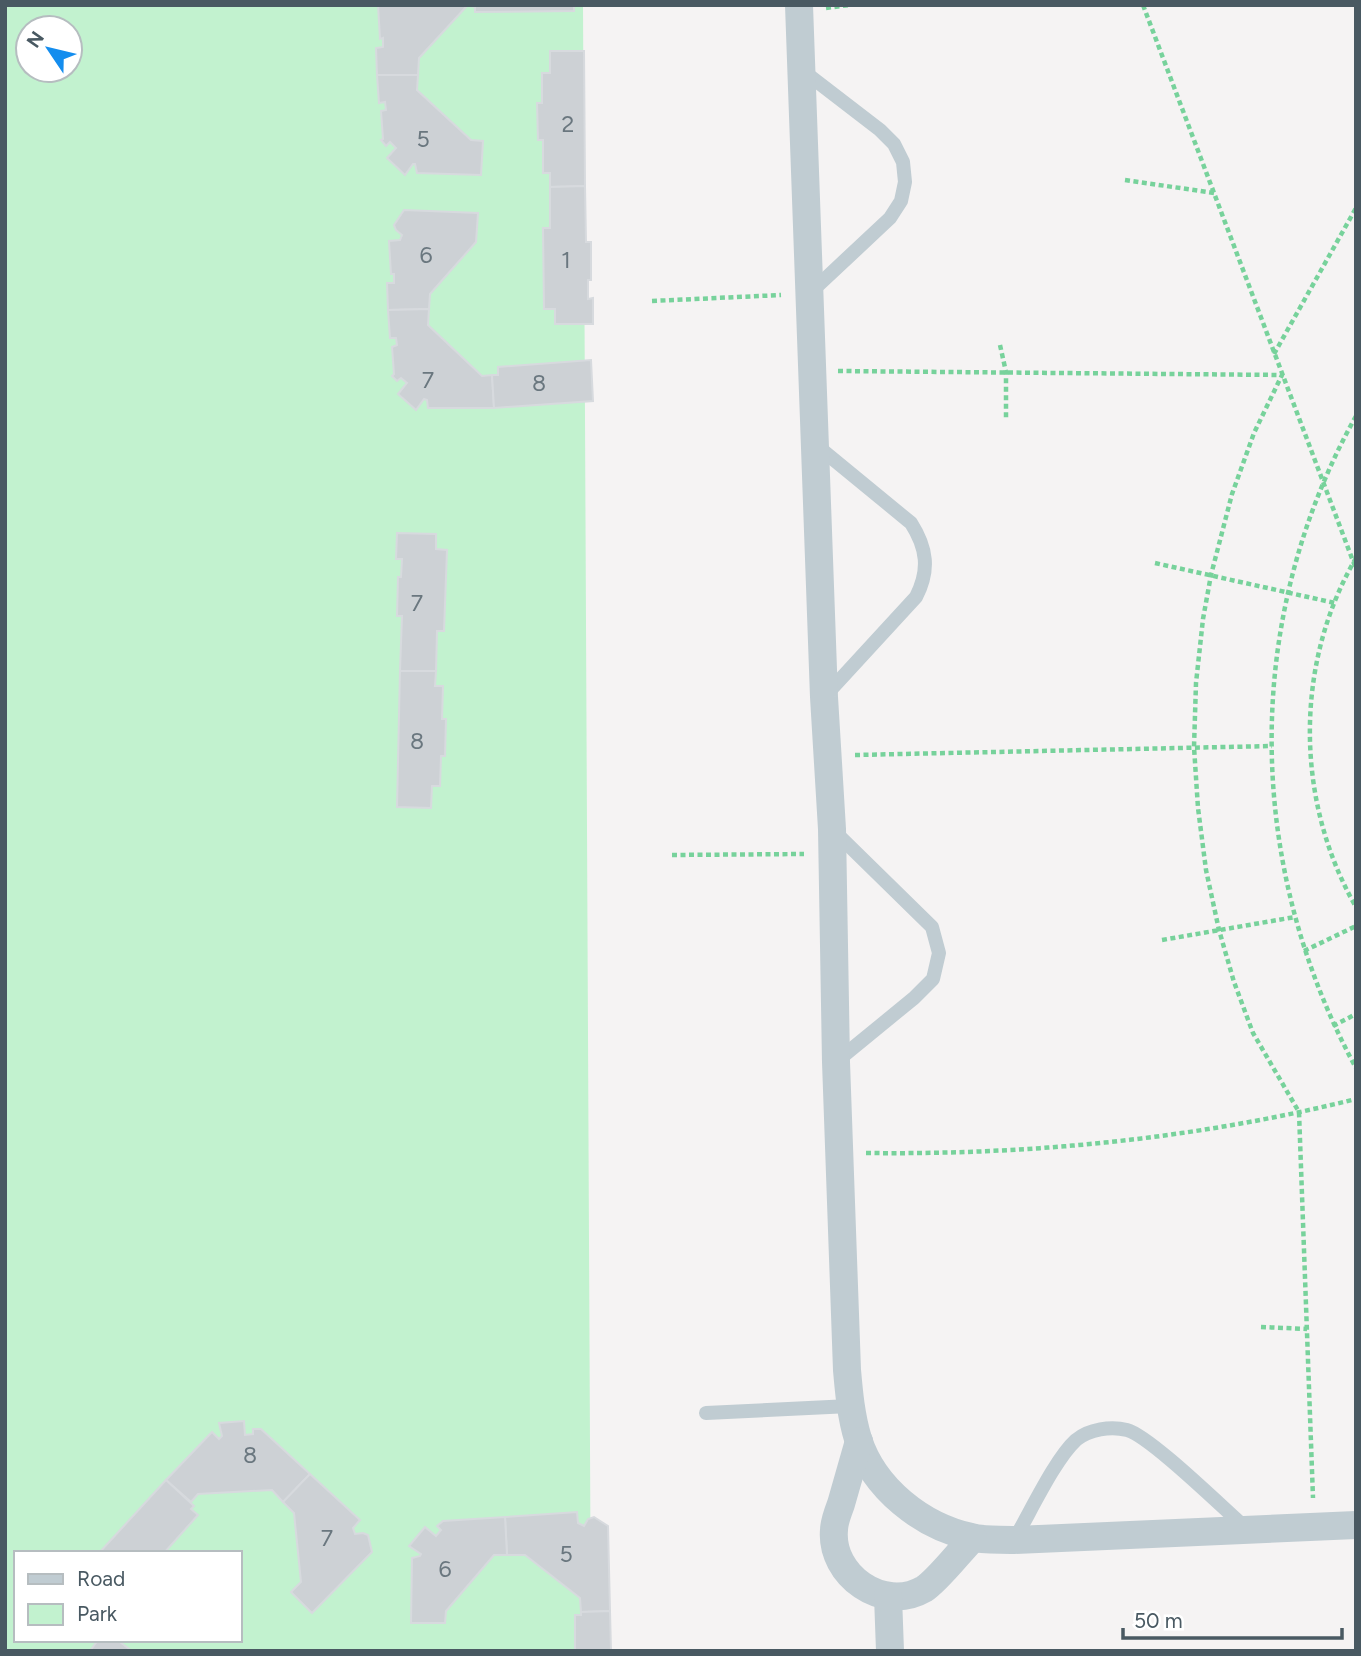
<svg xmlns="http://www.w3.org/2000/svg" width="1361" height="1656" viewBox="0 0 1361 1656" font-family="Figtree,sans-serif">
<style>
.green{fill:#c2f2cf;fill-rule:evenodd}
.building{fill:#cdd1d5;stroke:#d7dade;stroke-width:2}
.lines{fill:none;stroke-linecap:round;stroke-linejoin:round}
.path{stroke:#77d29b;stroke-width:4.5;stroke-dasharray:5 3.5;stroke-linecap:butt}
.service{stroke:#c0ccd2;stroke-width:14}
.minor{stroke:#c0ccd2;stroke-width:28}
.labels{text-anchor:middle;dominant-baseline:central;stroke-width:5;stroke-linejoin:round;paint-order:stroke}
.number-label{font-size:23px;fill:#6a777f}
</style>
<rect width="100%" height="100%" fill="#f5f3f3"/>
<!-- green -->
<path class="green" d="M 5,5 L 583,5 L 591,1651 L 5,1651 ZM 28,28 L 70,28 L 70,70 L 28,70 ZM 16,1553 L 240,1553 L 240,1640 L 16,1640 Z"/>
<!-- building -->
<g class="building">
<path d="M 378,5 L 466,5 L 466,7 L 419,58 L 418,75 L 377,75 L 376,48 L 383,47 L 383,38 L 380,39 Z"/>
<path d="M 466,5 L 574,5 L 574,11 L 475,12 L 475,7 Z"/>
<path d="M 550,51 L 584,51 L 585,186 L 550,187 L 550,173 L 543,173 L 543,140 L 538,140 L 537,103 L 542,103 L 542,73 L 550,73 Z"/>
<path d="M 377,75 L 418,75 L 417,90 L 471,140 L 483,141 L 481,175 L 417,173 L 415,164 L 413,164 L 405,175 L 387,158 L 396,148 L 390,142 L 386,146 L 381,140 L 383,139 L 381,111 L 386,110 L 385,102 L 379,103 Z"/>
<path d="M 585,186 L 586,242 L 591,242 L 591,280 L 588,280 L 588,299 L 593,298 L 593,324 L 555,324 L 555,309 L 544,309 L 543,228 L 550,228 L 550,187 Z"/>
<path d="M 404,210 L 478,213 L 476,242 L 430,294 L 429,309 L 388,310 L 387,283 L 394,283 L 394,274 L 391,274 L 389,241 L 400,240 L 402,235 L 396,230 L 394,225 Z"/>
<path d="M 429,309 L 428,325 L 482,376 L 492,375 L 494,408 L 428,408 L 427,400 L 424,399 L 416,410 L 398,394 L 407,383 L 401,378 L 397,381 L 392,376 L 394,374 L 392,347 L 397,345 L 396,338 L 390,338 L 388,310 Z"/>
<path d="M 591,360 L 593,401 L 494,408 L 492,375 L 498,375 L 498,367 Z"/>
<path d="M 397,533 L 436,534 L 436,549 L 447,550 L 444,631 L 437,631 L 436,671 L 400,671 L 402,616 L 397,616 L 398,577 L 401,577 L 402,559 L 396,559 Z"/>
<path d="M 400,671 L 436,671 L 435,686 L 443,686 L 442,719 L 446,719 L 445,756 L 441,756 L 440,786 L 432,786 L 431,808 L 397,807 Z"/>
<path d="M 244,1421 L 245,1435 L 253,1434 L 253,1429 L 261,1429 L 310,1474 L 283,1502 L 272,1490 L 198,1494 L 191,1502 L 166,1480 L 212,1432 L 219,1439 L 222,1436 L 219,1423 Z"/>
<path d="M 310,1474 L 360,1520 L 353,1528 L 355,1534 L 363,1533 L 368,1535 L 372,1552 L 312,1613 L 291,1592 L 301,1582 L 294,1513 L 283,1502 Z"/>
<path d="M 166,1480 L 194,1506 L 191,1509 L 198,1515 L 164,1553 L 99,1553 Z"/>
<path d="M 577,1512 L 578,1523 L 584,1526 L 588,1519 L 594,1517 L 608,1526 L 610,1611 L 581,1612 L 580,1598 L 525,1555 L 507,1555 L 505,1517 Z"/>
<path d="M 505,1517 L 507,1555 L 494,1555 L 446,1611 L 445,1623 L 411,1623 L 412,1558 L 420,1556 L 421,1554 L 409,1546 L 425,1527 L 436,1536 L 441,1530 L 437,1526 L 443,1521 Z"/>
<path d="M 610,1611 L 611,1651 L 575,1651 L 575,1615 L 581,1615 L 581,1612 Z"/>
<path d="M 98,1640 L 117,1640 L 132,1651 L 90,1651 Z"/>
</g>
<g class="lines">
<!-- path -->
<g class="path">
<path d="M 1143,5 L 1356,569"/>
<path d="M 826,8 L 850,5"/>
<path d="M 1125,180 L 1214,193"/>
<path d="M 652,301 L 781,295"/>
<path d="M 1000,345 L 1006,372 L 1006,420"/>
<path d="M 1274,354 L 1356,208"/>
<path d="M 838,371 L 1282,375 L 1254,433 L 1232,494 L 1211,575 L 1203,619 L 1196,683 L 1194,747 L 1198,808 L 1206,870 L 1219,930 L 1234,982 L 1253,1033 L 1299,1112 L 1313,1498"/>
<path d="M 1356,416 C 1242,620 1245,864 1356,1068"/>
<path d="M 1356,558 C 1294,664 1295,801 1356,907"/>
<path d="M 1155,563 L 1335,603"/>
<path d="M 855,755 L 1272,746"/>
<path d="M 672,855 L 804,854"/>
<path d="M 1162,940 L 1295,917"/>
<path d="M 1304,951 L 1356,926"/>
<path d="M 1333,1026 L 1356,1014"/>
<path d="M 866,1153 C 1031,1155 1195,1139 1356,1099"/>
<path d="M 1261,1327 L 1307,1329"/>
</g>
<!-- service -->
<g class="service">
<path d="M 802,70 L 880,130 L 894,144 L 903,162 L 905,182 L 901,201 L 890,218 L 810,293"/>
<path d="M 816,445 L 911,523 C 927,548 930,570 916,597 L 825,696"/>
<path d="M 833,830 L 932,927 L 939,953 L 933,979 L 914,998 L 837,1061"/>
<path d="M 706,1413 L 850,1406"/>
<path d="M 1014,1540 C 1030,1513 1055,1459 1076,1440 C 1089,1429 1111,1426 1127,1430 C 1150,1436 1225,1510 1247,1529"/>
</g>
<!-- minor -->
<g class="minor">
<path d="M 799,5 L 824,697 L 832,829 L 836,1062 L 847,1370 C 849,1393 851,1416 858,1439 C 874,1489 922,1526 971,1537 C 985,1541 1000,1539 1014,1540 L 1356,1525"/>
<path d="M 859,1441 C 853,1462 847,1483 841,1504 C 838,1512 834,1522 834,1530 C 830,1575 883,1613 924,1589 C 938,1580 960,1551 973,1538"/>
<path d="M 888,1596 L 890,1651"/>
</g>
</g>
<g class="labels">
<!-- number labels -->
<g class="number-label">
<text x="568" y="124">2</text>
<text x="423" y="139">5</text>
<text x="426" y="255">6</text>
<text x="566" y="260">1</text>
<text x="428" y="380">7</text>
<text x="539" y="383">8</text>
<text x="417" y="603">7</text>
<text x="417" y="741">8</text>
<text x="250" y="1455">8</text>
<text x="327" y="1538">7</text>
<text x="566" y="1554">5</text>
<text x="445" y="1569">6</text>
</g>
</g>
<!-- border -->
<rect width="1361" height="1656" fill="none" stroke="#495962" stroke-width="14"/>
<!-- legend -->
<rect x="14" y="1551" width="228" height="91" fill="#ffffff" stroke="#b6bdc0" stroke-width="2"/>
<rect x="28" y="1574" width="35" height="10" fill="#c0ccd2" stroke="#b6bdc0" stroke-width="2"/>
<text x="77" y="1586" font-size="21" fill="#495962">Road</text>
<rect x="28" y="1604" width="35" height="21" fill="#c2f2cf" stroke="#b6bdc0" stroke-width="2"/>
<text x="77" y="1621" font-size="21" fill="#495962">Park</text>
<!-- north arrow -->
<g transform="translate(49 49) rotate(305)"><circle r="33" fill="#ffffff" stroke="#b6bdc0" stroke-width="2"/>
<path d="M0-5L12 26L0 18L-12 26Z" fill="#148dee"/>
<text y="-10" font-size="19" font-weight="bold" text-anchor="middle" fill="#495962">N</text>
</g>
<!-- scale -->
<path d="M1123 1628v10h219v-10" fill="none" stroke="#495962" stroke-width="3.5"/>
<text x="1134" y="1628" font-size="21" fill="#495962" stroke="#ffffff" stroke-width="5" paint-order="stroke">50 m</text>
</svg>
